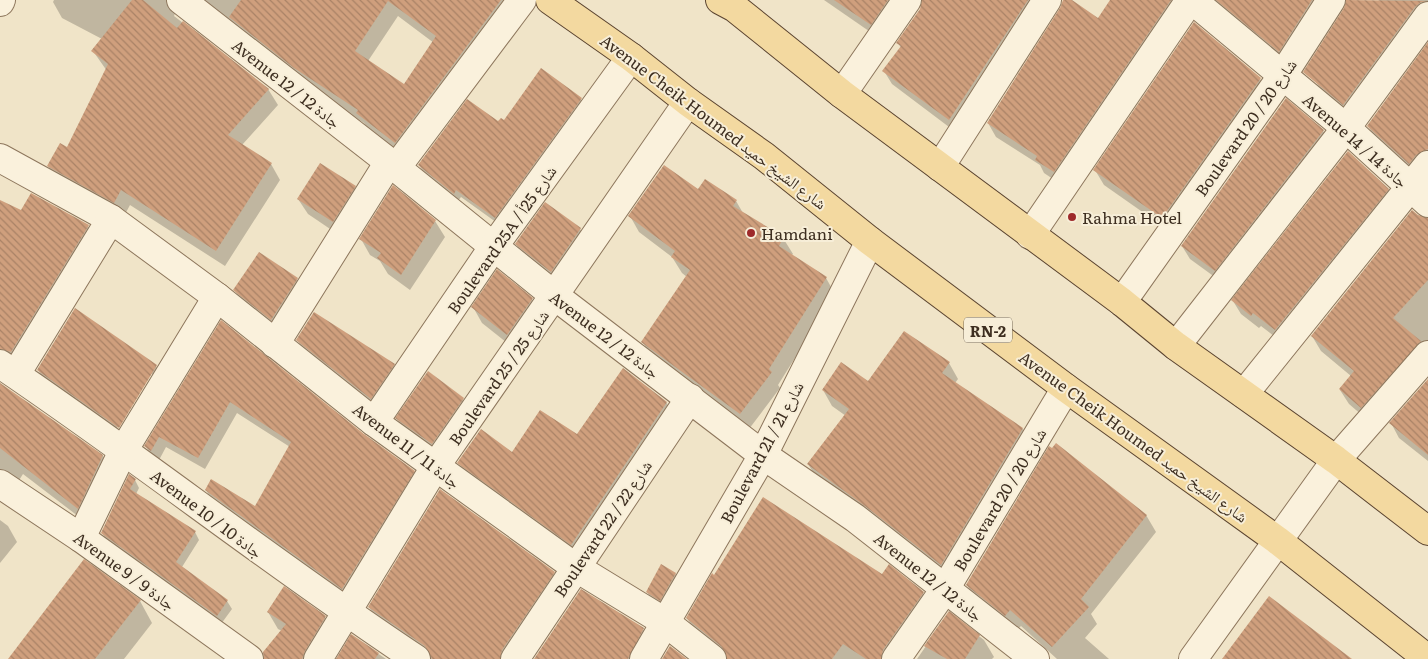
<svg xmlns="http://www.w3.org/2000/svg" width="1428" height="659" viewBox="0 0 1428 659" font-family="Literata,'Noto Naskh Arabic',serif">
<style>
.shadow{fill:#0003;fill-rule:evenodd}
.building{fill:url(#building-back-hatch);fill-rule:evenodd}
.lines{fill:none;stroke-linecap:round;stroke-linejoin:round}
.street-casing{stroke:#8d765c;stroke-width:30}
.primary-casing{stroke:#5b4430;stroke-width:30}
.street{stroke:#faf1dc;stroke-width:28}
.primary{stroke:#f3d9a0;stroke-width:28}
.poi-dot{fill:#9e2a2b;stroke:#f7eed8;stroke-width:2}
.labels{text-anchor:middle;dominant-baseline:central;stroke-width:4;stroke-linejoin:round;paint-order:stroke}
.shield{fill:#f7eed8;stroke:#756857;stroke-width:1}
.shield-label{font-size:15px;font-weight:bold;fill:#3d2e20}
.street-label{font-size:16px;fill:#3d2e20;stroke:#f7eed8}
.poi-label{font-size:16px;fill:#3d2e20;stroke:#f7eed8;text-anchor:start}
</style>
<defs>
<pattern id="building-back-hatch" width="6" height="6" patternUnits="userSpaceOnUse" patternTransform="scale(1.25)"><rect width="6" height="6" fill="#cf9f7d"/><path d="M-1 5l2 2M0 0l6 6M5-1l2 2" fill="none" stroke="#a98266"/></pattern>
</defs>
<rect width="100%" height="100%" fill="#f0e4c8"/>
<!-- shadow -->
<g class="shadow">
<path d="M 54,0 L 507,0 L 405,158 L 367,129 L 364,123 L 178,6 L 174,16 L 268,89 L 278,105 L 242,145 L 271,164 L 280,180 L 225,266 L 130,205 L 123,218 L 57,182 L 48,166 L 67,148 L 107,71 L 93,51 L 102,39 L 62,18 L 53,2 ZM 398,16 L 434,43 L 405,86 L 368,61 Z"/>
<path d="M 824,0 L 907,0 L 879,38 Z"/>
<path d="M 923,0 L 1047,0 L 957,133 L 892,84 L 884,71 L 901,48 L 898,43 L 921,9 Z"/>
<path d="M 1064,0 L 1070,0 L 1098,20 L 1112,0 L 1190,0 L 1062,185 L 1044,173 L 1040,165 L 996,137 L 988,123 L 1061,9 Z"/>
<path d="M 1208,0 L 1332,0 L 1287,64 Z"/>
<path d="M 1379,0 L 1428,0 L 1428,17 L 1353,120 L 1326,98 L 1316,82 Z"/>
<path d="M 1194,24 L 1260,79 L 1269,94 L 1171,232 L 1104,185 L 1095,170 Z"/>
<path d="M 1428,43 L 1428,168 L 1418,178 L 1377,141 L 1368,126 Z"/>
<path d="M 581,99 L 585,107 L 500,225 L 461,197 L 458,201 L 424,173 L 419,165 L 499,123 Z"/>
<path d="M 1286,100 L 1323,131 L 1331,144 L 1223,283 L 1190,259 L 1182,246 Z"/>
<path d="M 355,187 L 364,203 L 342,237 L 308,214 L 298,199 Z"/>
<path d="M 393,187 L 435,221 L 445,237 L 410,290 L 388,274 L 380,261 L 370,255 L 361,239 Z"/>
<path d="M 1388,189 L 1396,203 L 1283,343 L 1261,326 L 1259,328 L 1241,314 L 1233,301 Z"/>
<path d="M 699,191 L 736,201 L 743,213 L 783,238 L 793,254 L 791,256 L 826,278 L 835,294 L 778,385 L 780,388 L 749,429 L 652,358 L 643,342 L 687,277 L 682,273 L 672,257 L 639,232 L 630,216 Z"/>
<path d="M 0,201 L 22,212 L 88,226 L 97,241 L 20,367 L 0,367 Z"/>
<path d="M 1428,219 L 1428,357 L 1370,422 L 1349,404 L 1340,390 L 1351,376 L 1321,351 L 1312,336 Z"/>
<path d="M 580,229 L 589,244 L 560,287 L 526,260 L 516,244 Z"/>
<path d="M 297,279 L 306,295 L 281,335 L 244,306 L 235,290 Z"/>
<path d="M 532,299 L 541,315 L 516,350 L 482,323 L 473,307 Z"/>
<path d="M 221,322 L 364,435 L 414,471 L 420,483 L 349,600 L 213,502 L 206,490 L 255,508 L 290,447 L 237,413 L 205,469 L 166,447 L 158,462 L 152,458 L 146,446 Z"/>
<path d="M 297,340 L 394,365 L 402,379 L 379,412 L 306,354 Z"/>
<path d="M 949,363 L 958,379 L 955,383 L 1023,429 L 1032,445 L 950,581 L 818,480 L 808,464 L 846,416 L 832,406 L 823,390 L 869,383 Z"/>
<path d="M 156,366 L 169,388 L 132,449 L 51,392 L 38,370 ZM 150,374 L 153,374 L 117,434 L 114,433 Z"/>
<path d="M 1428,381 L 1428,461 L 1399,438 L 1391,423 Z"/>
<path d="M 0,385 L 103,456 L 111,472 L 87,523 L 23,474 L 16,485 L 0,487 Z"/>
<path d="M 463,399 L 472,414 L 441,459 L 406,434 L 397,418 Z"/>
<path d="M 666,402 L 675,417 L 580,559 L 467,477 L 459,463 L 512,454 L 578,436 Z"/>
<path d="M 135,480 L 139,488 L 136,494 L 195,532 L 199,540 L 182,567 L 227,601 L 232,609 L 221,624 L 107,541 L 102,533 Z"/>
<path d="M 1146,515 L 1156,532 L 1091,614 L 1097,624 L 1085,638 L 1109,659 L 1057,659 L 1021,626 L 1015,632 L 977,602 L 967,585 Z"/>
<path d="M 0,520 L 8,526 L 17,542 L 0,563 Z"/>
<path d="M 554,573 L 563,589 L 517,659 L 428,659 L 379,624 L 369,607 Z"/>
<path d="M 675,573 L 680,582 L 665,608 L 652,600 L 647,592 Z"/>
<path d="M 882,576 L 923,593 L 933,609 L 898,659 L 725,659 L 697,635 L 687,618 Z"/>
<path d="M 140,601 L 152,623 L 124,659 L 10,659 Z"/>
<path d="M 268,612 L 325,617 L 335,634 L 320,659 L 273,659 L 282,631 L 278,629 Z"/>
<path d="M 949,613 L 984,640 L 994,657 L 992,659 L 917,659 Z"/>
<path d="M 643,629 L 653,645 L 646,659 L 535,659 Z"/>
<path d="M 352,636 L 386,659 L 336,659 Z"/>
</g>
<!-- building -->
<g class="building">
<path d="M 132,0 L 143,0 L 177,28 L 183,21 L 269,89 L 228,135 L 272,163 L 216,251 L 121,190 L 114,203 L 47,166 L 60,143 L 67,147 L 108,64 L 91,51 Z"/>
<path d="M 241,0 L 501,0 L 395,143 L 356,113 L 358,110 L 294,68 L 229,17 ZM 388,1 L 436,36 L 404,84 L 355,51 Z"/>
<path d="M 834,0 L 888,0 L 871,25 Z"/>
<path d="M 922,0 L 1028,0 L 949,120 L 882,71 L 901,46 L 896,43 L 920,9 Z"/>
<path d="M 1063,0 L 1072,0 L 1098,18 L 1110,0 L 1171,0 L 1054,172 L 1035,160 L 1037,156 L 987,123 L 1060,8 Z"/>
<path d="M 1216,0 L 1312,0 L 1279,52 Z"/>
<path d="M 1346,0 L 1428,1 L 1421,2 L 1415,7 L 1343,105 L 1303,72 L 1344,8 Z"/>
<path d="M 1194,22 L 1261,78 L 1162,218 L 1093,170 Z"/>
<path d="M 1428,42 L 1428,149 L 1416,155 L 1409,164 L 1367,126 Z"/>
<path d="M 541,68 L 582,98 L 495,218 L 456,190 L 454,194 L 418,165 L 467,99 L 498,121 L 501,118 L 504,120 Z"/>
<path d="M 1286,98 L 1324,130 L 1215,271 L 1181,246 Z"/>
<path d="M 1348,151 L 1389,189 L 1275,330 L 1253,313 L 1251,316 L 1231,300 Z"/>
<path d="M 320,163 L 356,186 L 333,222 L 297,199 Z"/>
<path d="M 664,165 L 698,189 L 705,179 L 737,200 L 733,206 L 784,237 L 779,246 L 827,277 L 769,369 L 772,372 L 740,414 L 641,342 L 690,270 L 671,257 L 675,251 L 628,216 Z"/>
<path d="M 393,185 L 436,220 L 401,275 L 377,258 L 381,253 L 359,239 Z"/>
<path d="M 31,193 L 89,225 L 11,352 L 0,349 L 0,200 L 21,210 Z"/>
<path d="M 545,202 L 581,228 L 551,272 L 515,244 Z"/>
<path d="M 1412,210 L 1418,215 L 1428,218 L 1428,280 L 1393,318 L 1421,341 L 1361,408 L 1339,389 L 1354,371 L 1311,336 Z"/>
<path d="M 259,252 L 298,278 L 271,320 L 233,290 Z"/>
<path d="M 497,269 L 533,298 L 507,335 L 471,307 Z"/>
<path d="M 75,308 L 157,365 L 119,428 L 37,370 Z"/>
<path d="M 314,312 L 395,364 L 371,399 L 296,340 Z"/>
<path d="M 221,320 L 364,434 L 415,471 L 342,589 L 205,490 L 211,479 L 255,506 L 291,442 L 230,402 L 198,458 L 159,437 L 151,451 L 144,446 Z"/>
<path d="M 904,331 L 950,362 L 942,373 L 1023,428 L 941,565 L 865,506 L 807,464 L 849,409 L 822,390 L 841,362 L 868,381 Z"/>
<path d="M 623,368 L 667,402 L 571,545 L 457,463 L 481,429 L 512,452 L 540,410 L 577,434 Z"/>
<path d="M 428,371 L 464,398 L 432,444 L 395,418 Z"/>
<path d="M 1428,379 L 1428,455 L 1389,423 Z"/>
<path d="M 0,383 L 103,455 L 78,509 L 0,448 Z"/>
<path d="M 1056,443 L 1147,515 L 1081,599 L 1089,607 L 1052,647 L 1010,610 L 1005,616 L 966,585 L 1049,446 L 1052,448 Z"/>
<path d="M 129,474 L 136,479 L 130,489 L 196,531 L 176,562 L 228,600 L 217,616 L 101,533 Z"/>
<path d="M 440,489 L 555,572 L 502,650 L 500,659 L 432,659 L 425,646 L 368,607 Z"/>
<path d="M 763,497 L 882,574 L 889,564 L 924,592 L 883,650 L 881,659 L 866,659 L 843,644 L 832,659 L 727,659 L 722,647 L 686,618 L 712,573 L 714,575 Z"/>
<path d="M 84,559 L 141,600 L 95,659 L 8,659 Z"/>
<path d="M 661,564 L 676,573 L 660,601 L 646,592 Z"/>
<path d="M 284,586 L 326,616 L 305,651 L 302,659 L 264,659 L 263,652 L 286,624 L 267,612 Z"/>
<path d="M 581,589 L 644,628 L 628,659 L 534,659 Z"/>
<path d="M 1269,596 L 1352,659 L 1222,659 Z"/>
<path d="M 949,611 L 980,635 L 965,659 L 947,659 L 924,646 Z"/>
<path d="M 351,634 L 379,653 L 375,659 L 336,659 Z"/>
<path d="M 670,646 L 687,659 L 662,659 Z"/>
</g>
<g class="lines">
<defs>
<g id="street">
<path d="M 181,0 L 389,162 L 555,296 L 763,455 L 855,518 L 1035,659"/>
<path d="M 1192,0 L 1346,128 L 1428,203"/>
<path d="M 0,2 L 1,0"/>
<path d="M 842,94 L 907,0"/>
<path d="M 0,158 L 111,219 L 217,297 L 374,422 L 575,567 L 665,622 L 712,659"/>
<path d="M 940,167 L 1047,0"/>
<path d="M 396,168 L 522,0"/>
<path d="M 1030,235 L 1190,0"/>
<path d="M 1122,302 L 1282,76 L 1331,0"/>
<path d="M 275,344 L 389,162"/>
<path d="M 1176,346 L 1346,128 L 1428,16"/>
<path d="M 0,364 C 141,459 274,565 416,659"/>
<path d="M 16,374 L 111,219"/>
<path d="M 1244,394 L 1428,165"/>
<path d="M 374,422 L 494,246 L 631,57"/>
<path d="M 0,484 L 81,538 L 249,659"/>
<path d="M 81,538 L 123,451 L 217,297"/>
<path d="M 318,659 L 435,467 L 688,102"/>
<path d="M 515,659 L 690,398"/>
<path d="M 644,659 L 763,455 L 870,241"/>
<path d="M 896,659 L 945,589 L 1066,388"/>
<path d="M 1193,659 L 1336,460 L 1428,355"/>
</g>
<g id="primary">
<path d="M 550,0 L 631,57 L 688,102 L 764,156 L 870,241 L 1066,388 L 1277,540 L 1428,659"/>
<path d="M 720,0 L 735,8 L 842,94 L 1122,302 L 1176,346 L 1336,460 L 1428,531"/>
</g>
</defs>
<!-- street casing -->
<use href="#street" class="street-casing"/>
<!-- primary casing -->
<use href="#primary" class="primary-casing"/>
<!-- street -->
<use href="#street" class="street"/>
<!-- primary -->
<use href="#primary" class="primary"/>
</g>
<!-- markers -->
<g class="poi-dot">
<circle cx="1072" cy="217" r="5"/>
<circle cx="751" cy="233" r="5"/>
</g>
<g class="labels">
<!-- shield labels -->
<rect class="shield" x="964" y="317.5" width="48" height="25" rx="4"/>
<g class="shield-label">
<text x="988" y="330">RN-2</text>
</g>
<!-- street labels -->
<g class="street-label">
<text transform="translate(287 83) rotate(38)">Avenue 12 / جادة 12</text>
<text transform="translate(714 121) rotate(37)">Avenue Cheik Houmed شارع الشيخ حميد</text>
<text transform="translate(1245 127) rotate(-55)">Boulevard 20 / شارع 20</text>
<text transform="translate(1356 140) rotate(41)">Avenue 14 / جادة 14</text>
<text transform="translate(501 239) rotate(-55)">Boulevard 25A / شارع 25أ</text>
<text transform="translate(605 334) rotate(37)">Avenue 12 / جادة 12</text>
<text transform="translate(498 377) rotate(-55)">Boulevard 25 / شارع 25</text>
<text transform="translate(1134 436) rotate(36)">Avenue Cheik Houmed شارع الشيخ حميد</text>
<text transform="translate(407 445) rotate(37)">Avenue 11 / جادة 11</text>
<text transform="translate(761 452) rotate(-62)">Boulevard 21 / شارع 21</text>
<text transform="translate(999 499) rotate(-59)">Boulevard 20 / شارع 20</text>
<text transform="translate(207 513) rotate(37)">Avenue 10 / جادة 10</text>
<text transform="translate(602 528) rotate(-56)">Boulevard 22 / شارع 22</text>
<text transform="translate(125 570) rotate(36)">Avenue 9 / جادة 9</text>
<text transform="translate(929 576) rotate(38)">Avenue 12 / جادة 12</text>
</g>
<!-- poi labels -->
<g class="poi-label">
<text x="1082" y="217">Rahma Hotel</text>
<text x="761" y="233">Hamdani</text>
</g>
</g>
</svg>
